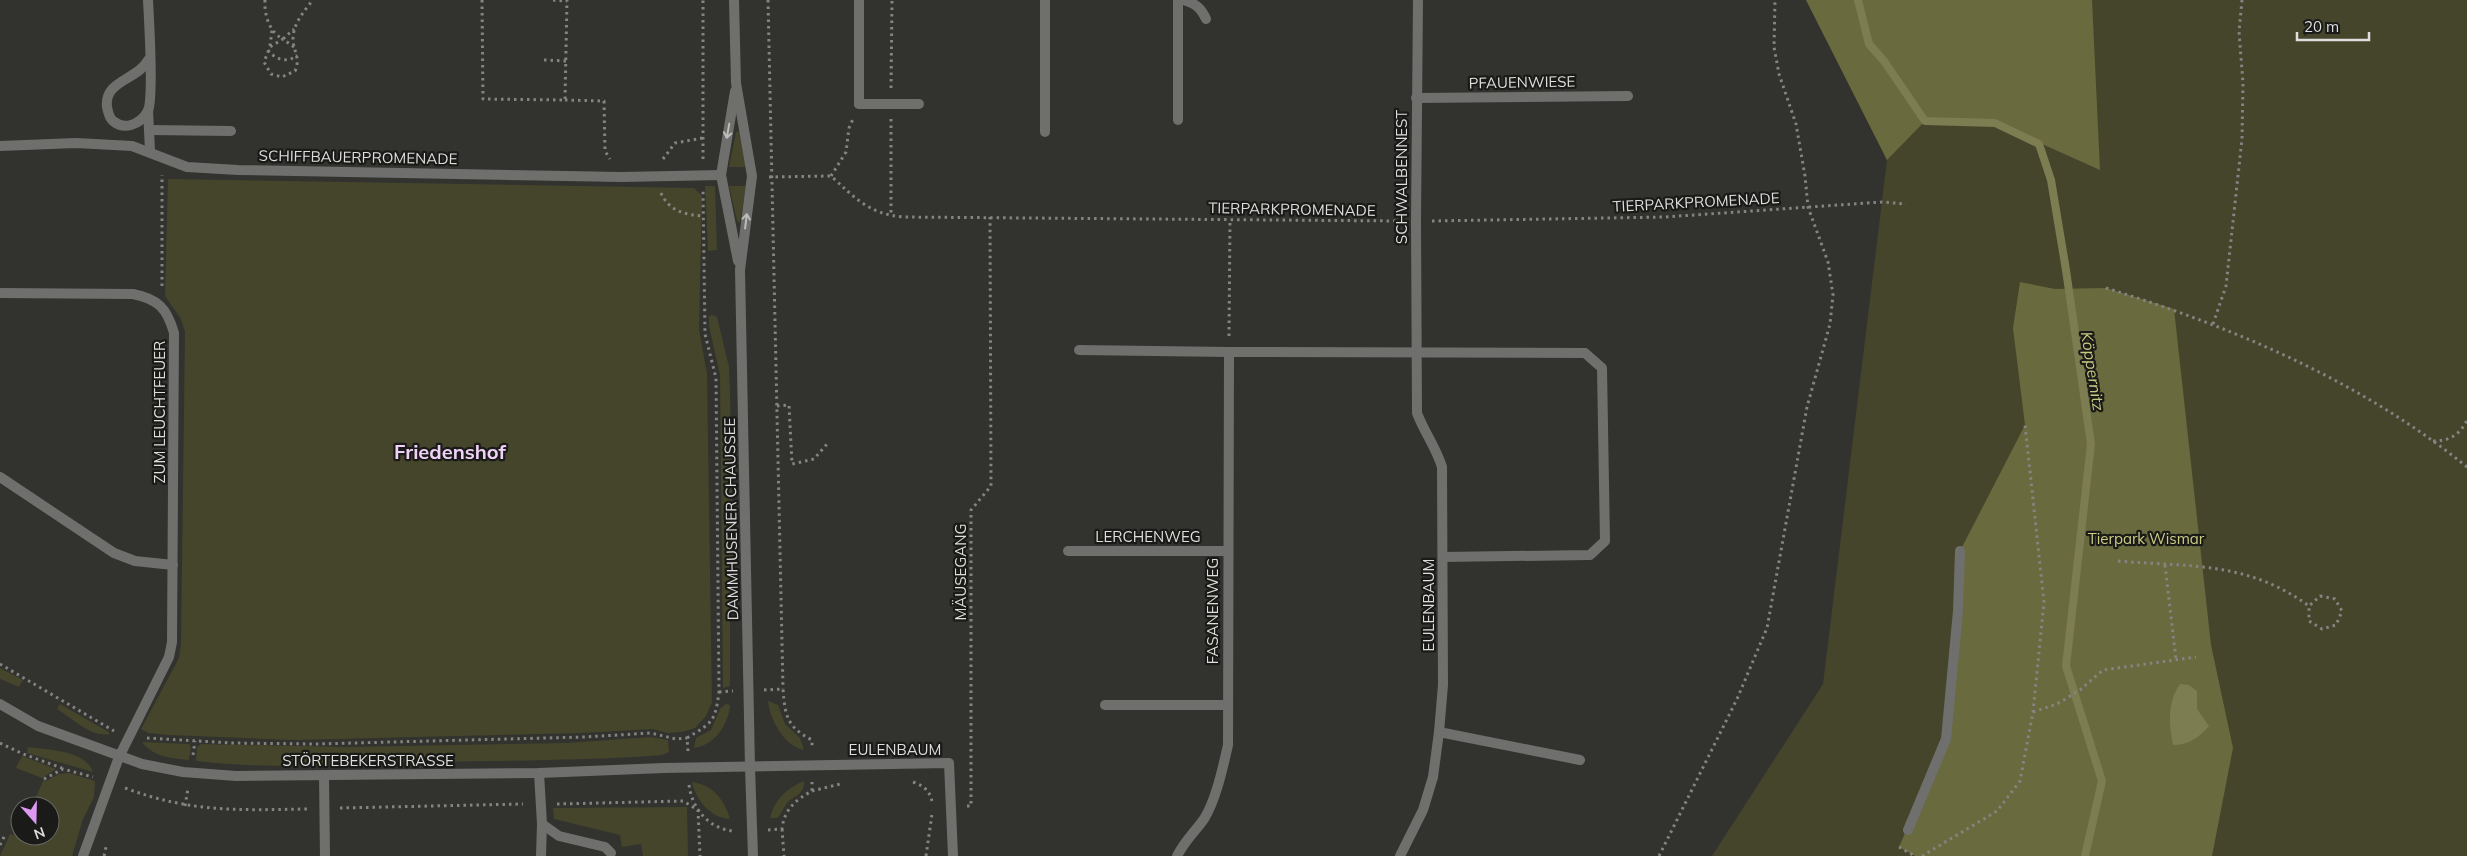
<svg xmlns="http://www.w3.org/2000/svg" width="2467" height="856" viewBox="0 0 2467 856" font-family="Mulish,sans-serif">
<style>
.green{fill:#45452b}
.forest{fill:#696a3e}
.water{fill:#7c7d50}
.lines{fill:none;stroke-linecap:round;stroke-linejoin:round}
.stream{stroke:#7c7d50;stroke-width:8}
.path{stroke:#848482;stroke-width:3;stroke-dasharray:2.5 4;stroke-linecap:butt}
.service{stroke:#6f6f6e;stroke-width:10}
.pedestrian{stroke:#6f6f6e;stroke-width:10}
.minor{stroke:#6f6f6e;stroke-width:10}
.tertiary{stroke:#6f6f6e;stroke-width:10}
.oneway{stroke:#bdbdbb}
.labels{text-anchor:middle;dominant-baseline:central;stroke-width:4.5;stroke-linejoin:round;paint-order:stroke}
.street-label{font-size:15px;fill:#dededc;stroke:#1a1a18}
.park-label{font-size:15px;fill:#cccd85;stroke:#1a1a18}
.water-label{font-size:16px;font-style:italic;fill:#c9ca82;stroke:#1a1a18}
.district-label{font-size:20px;font-weight:bold;fill:#f0d2f8;stroke:#1a1a18}
</style>
<rect width="100%" height="100%" fill="#32322f"/>
<!-- green -->
<g class="green">
<path d="M 1806,0 L 2467,0 L 2467,856 L 1712,856 L 1823,684 L 1887,160 Z"/>
<path d="M 736,132 L 739,132 L 746,167 L 729,167 Z"/>
<path d="M 168,179 L 694,188 L 702,196 L 699,329 L 707,374 L 712,702 L 706,716 L 695,728 L 682,732 L 667,733 L 653,729 L 582,733 L 294,740 L 168,735 L 148,733 L 141,729 L 179,658 L 181,643 L 185,332 L 181,319 L 165,296 Z"/>
<path d="M 705,186 L 715,186 L 717,250 L 708,251 Z"/>
<path d="M 729,186 L 746,186 L 740,223 L 737,221 Z"/>
<path d="M 713,315 L 717,317 L 729,367 L 730,391 L 733,566 L 730,606 L 730,686 L 723,688 L 720,375 L 709,326 L 709,316 Z"/>
<path d="M 0,668 L 23,680 L 19,687 L 0,679 Z"/>
<path d="M 768,701 L 778,705 L 785,724 L 800,738 L 804,750 C 784,746 770,720 768,701 Z"/>
<path d="M 60,704 L 107,731 L 110,734 C 91,738 72,718 57,709 Z"/>
<path d="M 726,704 L 730,705 L 730,708 C 726,727 715,745 694,748 L 696,738 L 711,730 L 720,709 Z"/>
<path d="M 651,737 L 668,740 L 669,752 L 662,755 C 587,761 511,760 435,762 C 356,765 275,770 196,761 L 197,747 L 201,744 L 347,747 L 567,743 Z"/>
<path d="M 142,742 L 189,744 L 191,747 L 189,760 C 171,758 153,757 142,742 Z"/>
<path d="M 28,747 C 49,750 85,750 93,772 L 27,753 Z"/>
<path d="M 22,756 L 56,769 L 42,778 L 16,768 Z"/>
<path d="M 69,773 L 95,781 L 94,797 L 83,819 L 72,856 L 0,856 L 10,834 L 18,836 L 20,833 L 20,836 L 50,836 L 50,806 L 32,806 L 44,779 L 46,781 L 59,774 Z"/>
<path d="M 804,781 C 805,795 794,795 787,803 C 783,808 782,814 777,818 L 770,818 C 774,800 787,788 804,781 Z"/>
<path d="M 692,782 C 713,785 724,799 730,819 C 711,818 696,801 692,782 Z"/>
<path d="M 687,807 L 688,856 L 643,856 L 641,844 L 622,847 L 620,835 L 554,819 L 553,808 Z"/>
</g>
<!-- forest -->
<g class="forest">
<path d="M 1806,0 L 2092,0 L 2100,170 L 1995,123 L 1925,121 L 1887,160 Z"/>
<path d="M 2020,282 L 2055,289 L 2106,288 L 2174,309 L 2211,645 L 2233,748 L 2212,856 L 1915,856 L 1899,847 L 1946,739 L 1960,551 L 2025,425 L 2013,328 Z"/>
</g>
<!-- water -->
<path class="water" d="M 2180,684 L 2189,685 L 2197,691 L 2197,709 L 2209,726 C 2199,738 2188,745 2173,745 C 2169,723 2167,703 2180,684 Z"/>
<g class="lines">
<!-- stream -->
<path class="stream" d="M 1858,0 L 1869,44 L 1884,61 L 1925,121 L 1995,123 L 2039,144 L 2051,180 L 2066,270 L 2091,444 L 2066,666 L 2102,781 L 2085,856"/>
<!-- path -->
<g class="path">
<path d="M 265,0 C 264,14 269,32 283,39 L 294,29"/>
<path d="M 482,0 L 483,99 L 565,100 L 567,0"/>
<path d="M 553,0 L 567,1"/>
<path d="M 768,0 L 783,689"/>
<path d="M 270,46 L 272,30"/>
<path d="M 294,47 L 283,39 L 270,47 L 264,62 L 271,74 L 282,77 L 295,71 C 301,58 293,51 293,39 C 293,24 304,11 313,0"/>
<path d="M 268,50 C 274,59 288,64 297,55"/>
<path d="M 544,60 L 566,61"/>
<path d="M 891,88 L 892,0"/>
<path d="M 565,100 L 604,101 L 605,151 L 610,159"/>
<path d="M 891,119 L 891,216"/>
<path d="M 663,159 L 675,143 L 703,138"/>
<path d="M 703,159 L 703,0"/>
<path d="M 831,176 L 846,152 L 849,128 L 853,119"/>
<path d="M 769,177 L 831,176 C 855,198 869,214 903,217 L 1399,221"/>
<path d="M 661,193 C 669,211 685,215 704,216"/>
<path d="M 1432,221 L 1665,217 L 1882,202 L 1906,204"/>
<path d="M 162,286 L 162,175"/>
<path d="M 2106,288 C 2235,328 2361,381 2467,467"/>
<path d="M 2213,324 L 2226,286 L 2242,139 L 2243,83 L 2239,32 L 2242,0"/>
<path d="M 1229,336 L 1230,219"/>
<path d="M 777,406 L 789,405 L 792,464 L 814,459 L 828,443"/>
<path d="M 2433,441 C 2449,441 2460,435 2467,420"/>
<path d="M 2118,561 C 2190,567 2247,561 2309,606"/>
<path d="M 2165,565 L 2176,660"/>
<path d="M 2320,596 L 2335,599 L 2342,611 L 2336,625 L 2322,629 L 2309,621 L 2309,606 Z"/>
<path d="M 0,664 L 114,731"/>
<path d="M 764,690 L 783,689 C 785,716 787,727 812,740 L 812,749"/>
<path d="M 719,692 L 733,691"/>
<path d="M 2033,712 L 2057,704 L 2080,690 L 2103,670 L 2196,657"/>
<path d="M 147,738 L 233,743 L 315,744 L 584,737 L 651,733 L 676,739 L 687,738"/>
<path d="M 0,743 L 23,754 L 62,768"/>
<path d="M 688,751 L 687,738 C 713,722 715,722 719,692 L 716,378 L 705,334 L 703,191"/>
<path d="M 193,755 L 195,741"/>
<path d="M 44,779 L 63,769 L 93,777"/>
<path d="M 913,782 C 924,786 929,790 932,801"/>
<path d="M 689,785 C 692,809 710,830 735,831"/>
<path d="M 125,788 C 192,813 239,810 308,809"/>
<path d="M 812,791 L 840,784"/>
<path d="M 557,804 L 683,801 L 698,810 L 700,856"/>
<path d="M 185,806 L 188,788"/>
<path d="M 967,806 L 971,806 L 971,510 L 991,486 L 990,217"/>
<path d="M 340,808 L 523,804"/>
<path d="M 782,829 L 784,856"/>
<path d="M 768,830 L 782,829 C 784,810 795,800 812,791 L 812,782"/>
<path d="M 0,845 L 5,835"/>
<path d="M 1899,847 L 1915,856"/>
<path d="M 104,856 L 106,847"/>
<path d="M 926,856 L 932,814"/>
<path d="M 1659,856 L 1737,699 L 1767,628 L 1807,407 L 1830,324 L 1833,295 L 1828,262 L 1808,207 L 1805,176 L 1796,124 L 1779,74 L 1774,47 L 1775,0"/>
<path d="M 1922,856 L 1997,811 L 2020,781 L 2033,712 L 2044,602 L 2025,425"/>
</g>
<!-- service -->
<g class="service">
<path d="M 1045,0 L 1045,132"/>
<path d="M 859,104 L 919,104"/>
<path d="M 1178,120 L 1178,0"/>
<path d="M 149,130 L 231,131"/>
<path d="M 1105,705 L 1227,705"/>
<path d="M 539,773 L 542,824 L 541,856"/>
<path d="M 324,775 L 325,856"/>
<path d="M 542,824 L 559,836 L 605,847 L 611,853"/>
<path d="M 1908,830 L 1946,739 L 1958,611 L 1960,551"/>
<path d="M 83,856 L 119,757"/>
</g>
<!-- pedestrian -->
<path class="pedestrian" d="M 0,146 L 76,143 L 132,146 L 187,167 L 238,170 L 622,177 L 721,175"/>
<!-- minor -->
<g class="minor">
<path d="M 148,0 C 149,21 154,96 148,111 C 144,118 138,123 131,125 C 124,127 118,125 113,121 C 109,118 108,112 107,107 C 104,80 137,81 149,59"/>
<path d="M 1184,0 C 1196,4 1201,8 1206,19"/>
<path d="M 1416,98 L 1628,96"/>
<path d="M 859,104 L 859,0"/>
<path d="M 148,110 L 150,151"/>
<path d="M 0,293 L 133,294 C 158,299 167,308 174,333 L 172,642 L 169,657 L 119,757"/>
<path d="M 1079,350 L 1229,352"/>
<path d="M 0,477 L 114,553 L 135,561 L 173,565"/>
<path d="M 1068,551 L 1227,551"/>
<path d="M 0,704 L 38,726 L 142,764 L 183,772 L 236,776 L 539,773 L 664,768 L 949,763 L 953,856"/>
<path d="M 1439,732 L 1580,760"/>
<path d="M 1177,856 C 1186,839 1194,833 1204,819 C 1216,800 1223,767 1228,745 L 1229,352 L 1585,353 L 1602,368 L 1605,541 L 1590,555 L 1443,557"/>
<path d="M 1400,856 L 1423,810 L 1433,777 L 1439,732 L 1443,685 L 1442,467 C 1436,447 1424,432 1417,413 L 1416,221 L 1418,0"/>
</g>
<!-- tertiary -->
<g class="tertiary">
<path d="M 734,0 L 736,83 L 752,176 L 740,270 L 750,767 L 753,856"/>
<path d="M 735,91 L 721,175 L 738,261"/>
</g>
</g>
<!-- one-way arrows -->
<defs><path id="oneway-shaft" d="M-6 0H5M1.5-3L5.5 0L1.5 3" fill="none" stroke-width="1.6" stroke-linecap="round" stroke-linejoin="round" transform="scale(1.25)"/></defs>
<g class="oneway">
<use href="#oneway-shaft" transform="translate(728 131) rotate(100)"/>
<use href="#oneway-shaft" transform="translate(746 221) rotate(-83)"/>
</g>
<g class="labels">
<!-- street labels -->
<g class="street-label">
<text transform="translate(1522 82) rotate(-1)">PFAUENWIESE</text>
<text transform="translate(358 157) rotate(1)">SCHIFFBAUERPROMENADE</text>
<text transform="translate(1401 177) rotate(-90)">SCHWALBENNEST</text>
<text transform="translate(1696 202) rotate(-3)">TIERPARKPROMENADE</text>
<text transform="translate(1292 209) rotate(1)">TIERPARKPROMENADE</text>
<text transform="translate(159 412) rotate(-90)">ZUM LEUCHTFEUER</text>
<text transform="translate(731 519) rotate(-91)">DAMMHUSENER CHAUSSEE</text>
<text x="1148" y="536">LERCHENWEG</text>
<text transform="translate(960 572) rotate(-90)">MÄUSEGANG</text>
<text transform="translate(1428 605) rotate(-90)">EULENBAUM</text>
<text transform="translate(1212 611) rotate(-90)">FASANENWEG</text>
<text x="895" y="749">EULENBAUM</text>
<text x="368" y="760">STÖRTEBEKERSTRASSE</text>
</g>
<!-- park labels -->
<g class="park-label">
<text x="2146" y="538">Tierpark Wismar</text>
</g>
<!-- water labels -->
<g class="water-label">
<text transform="translate(2093 371) rotate(81)">Köppernitz</text>
</g>
<!-- district labels -->
<g class="district-label">
<text x="450" y="451">Friedenshof</text>
</g>
</g>
<!-- north arrow -->
<g transform="translate(35 821) rotate(160)"><circle r="24" fill="#1a1a18" stroke="#686866"/>
<path d="M0-4L9 19L0 12L-9 19Z" fill="#df98f1"/>
<text y="-8" font-size="14" font-weight="bold" text-anchor="middle" fill="#dededc">N</text>
</g>
<!-- scale -->
<path d="M2297 32v8h72v-8" fill="none" stroke="#dededc" stroke-width="2.5"/>
<text x="2304" y="32" font-size="15" fill="#dededc" stroke="#1a1a18" stroke-width="4" paint-order="stroke">20 m</text>
</svg>
